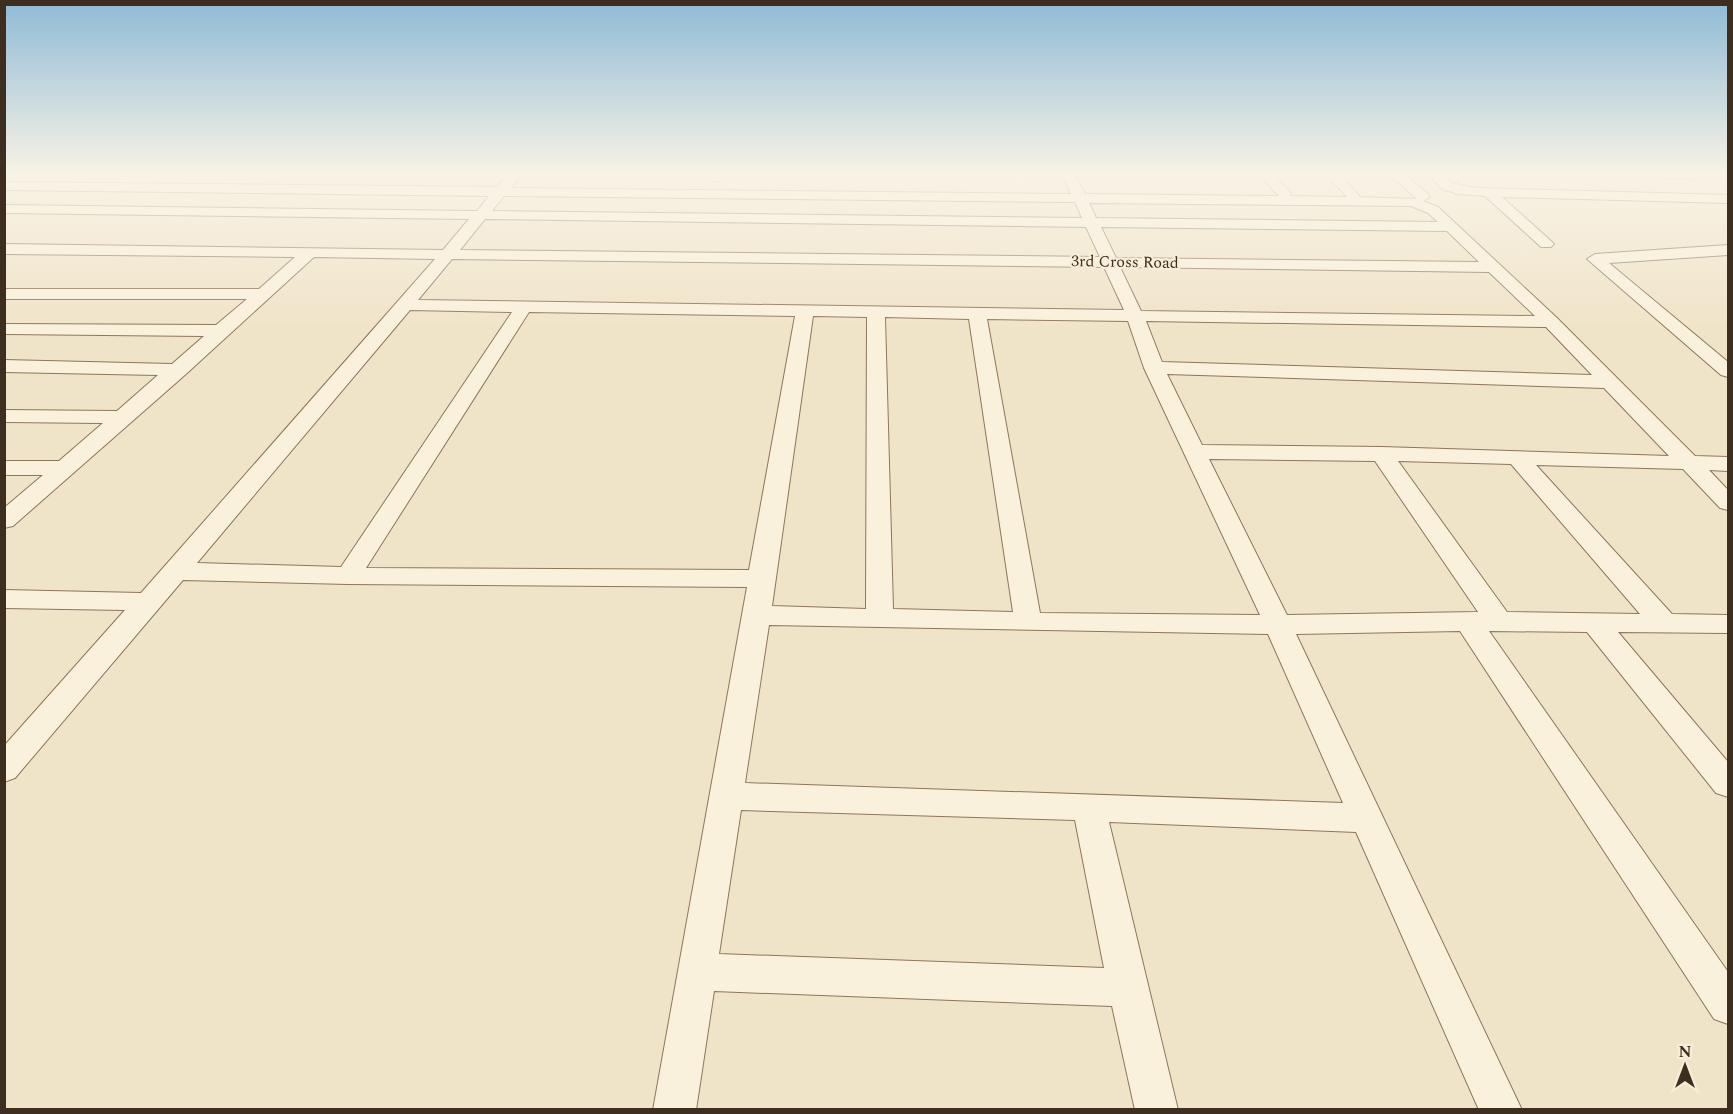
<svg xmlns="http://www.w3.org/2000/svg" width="1733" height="1114" viewBox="0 0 1733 1114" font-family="Spectral,serif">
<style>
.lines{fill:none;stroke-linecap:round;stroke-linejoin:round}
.street-casing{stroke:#8d765c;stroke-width:2}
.street{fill:#faf1dc;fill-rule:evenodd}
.labels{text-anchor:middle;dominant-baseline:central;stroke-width:4.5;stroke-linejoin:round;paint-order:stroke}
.far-street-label{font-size:16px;fill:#3d2e20;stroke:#f7eed8}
</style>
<rect width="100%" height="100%" fill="#f0e4c8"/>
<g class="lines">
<defs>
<g id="street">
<path d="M 509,173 L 523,173 L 511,188 L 1071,194 L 1061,173 L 1074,173 L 1085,194 L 1279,196 L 1258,173 L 1272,173 L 1290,192 L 1291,196 L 1347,197 L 1325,173 L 1339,173 L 1360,197 L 1417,199 L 1388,173 L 1403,173 L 1428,194 L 1430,197 L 1423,201 L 1438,207 L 1557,318 L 1695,456 L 1728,457 L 1728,471 L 1709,470 L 1728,490 L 1728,510 L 1720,508 L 1683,469 L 1536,465 L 1672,614 L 1728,615 L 1728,633 L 1618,632 L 1728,762 L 1728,797 L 1716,793 L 1587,632 L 1489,631 L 1728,972 L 1728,1024 L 1714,1019 L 1460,631 L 1296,634 L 1522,1110 L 1479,1110 L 1356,832 L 1109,822 L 1178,1110 L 1135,1110 L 1112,1006 L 714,991 L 696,1110 L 653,1110 L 747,587 L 348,584 L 183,580 L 15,778 L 4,782 L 4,746 L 125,610 L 4,608 L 4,590 L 141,593 L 435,259 L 314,257 L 186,374 L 13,526 L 4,528 L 4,508 L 43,475 L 4,475 L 4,461 L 59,461 L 103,423 L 4,422 L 4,410 L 117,411 L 158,375 L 4,372 L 4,360 L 172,364 L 204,336 L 4,334 L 4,324 L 216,325 L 247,299 L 4,299 L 4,289 L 259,289 L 295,257 L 4,254 L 4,244 L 443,250 L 469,219 L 4,213 L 4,205 L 477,211 L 489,196 L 4,190 L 4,182 L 497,187 ZM 504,196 L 1075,202 L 1082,218 L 492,211 ZM 1089,203 L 1411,206 L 1428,213 L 1438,222 L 1096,218 ZM 485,219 L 1086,227 L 1100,257 L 460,250 ZM 1101,227 L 1447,231 L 1479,262 L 1116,258 ZM 452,259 L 1104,267 L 1124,310 L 418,300 ZM 1120,267 L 1489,272 L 1535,316 L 1141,311 ZM 410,310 L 512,312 L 341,567 L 197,563 ZM 529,312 L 795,316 L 749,570 L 366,568 ZM 813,316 L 867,317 L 866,609 L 772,606 ZM 885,317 L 969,319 L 1013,612 L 893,609 ZM 987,319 L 1128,321 L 1144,368 L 1260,615 L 1040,613 ZM 1146,321 L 1546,327 L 1592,375 L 1162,362 ZM 1167,374 L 1604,388 L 1669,456 L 1382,447 L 1202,445 ZM 1209,459 L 1375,461 L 1478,612 L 1287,615 ZM 1398,461 L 1511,464 L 1640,614 L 1507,612 ZM 769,625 L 1268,634 L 1343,803 L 745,783 ZM 741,810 L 1075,820 L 1104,968 L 719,954 Z"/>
<path d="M 712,173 L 725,173 L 720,181 L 715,182 L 708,178 Z"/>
<path d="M 1430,173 L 1442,173 L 1451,183 L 1476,188 L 1728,195 L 1728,203 L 1502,197 L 1551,241 L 1554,244 L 1551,247 L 1541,247 L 1485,196 L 1458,194 L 1442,189 L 1434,181 Z"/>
<path d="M 1641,173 L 1705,173 L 1707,175 L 1700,179 L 1648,177 Z"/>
<path d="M 1728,245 L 1728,255 L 1609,263 L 1728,362 L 1728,377 L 1721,375 L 1587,259 L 1595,254 Z"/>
</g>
</defs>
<!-- street casing -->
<use href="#street" class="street-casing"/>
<!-- street -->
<use href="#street" class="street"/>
</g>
<!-- sky -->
<linearGradient id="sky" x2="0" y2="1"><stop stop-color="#8fbad6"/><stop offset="0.53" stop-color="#f8f3e6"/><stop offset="1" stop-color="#f8f3e6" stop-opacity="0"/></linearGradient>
<rect width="1733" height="329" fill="url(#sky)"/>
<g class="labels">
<!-- far-street labels -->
<g class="far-street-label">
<text transform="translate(1125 262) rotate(1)">3rd Cross Road</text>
</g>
</g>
<!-- border -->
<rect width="1733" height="1114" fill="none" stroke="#3d2e20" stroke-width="12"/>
<!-- north arrow -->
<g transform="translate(1685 1066)" stroke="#f7eed8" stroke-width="4.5" paint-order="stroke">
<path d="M0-4.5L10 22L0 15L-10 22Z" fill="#3d2e20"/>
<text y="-9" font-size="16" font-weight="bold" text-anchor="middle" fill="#3d2e20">N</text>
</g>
</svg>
